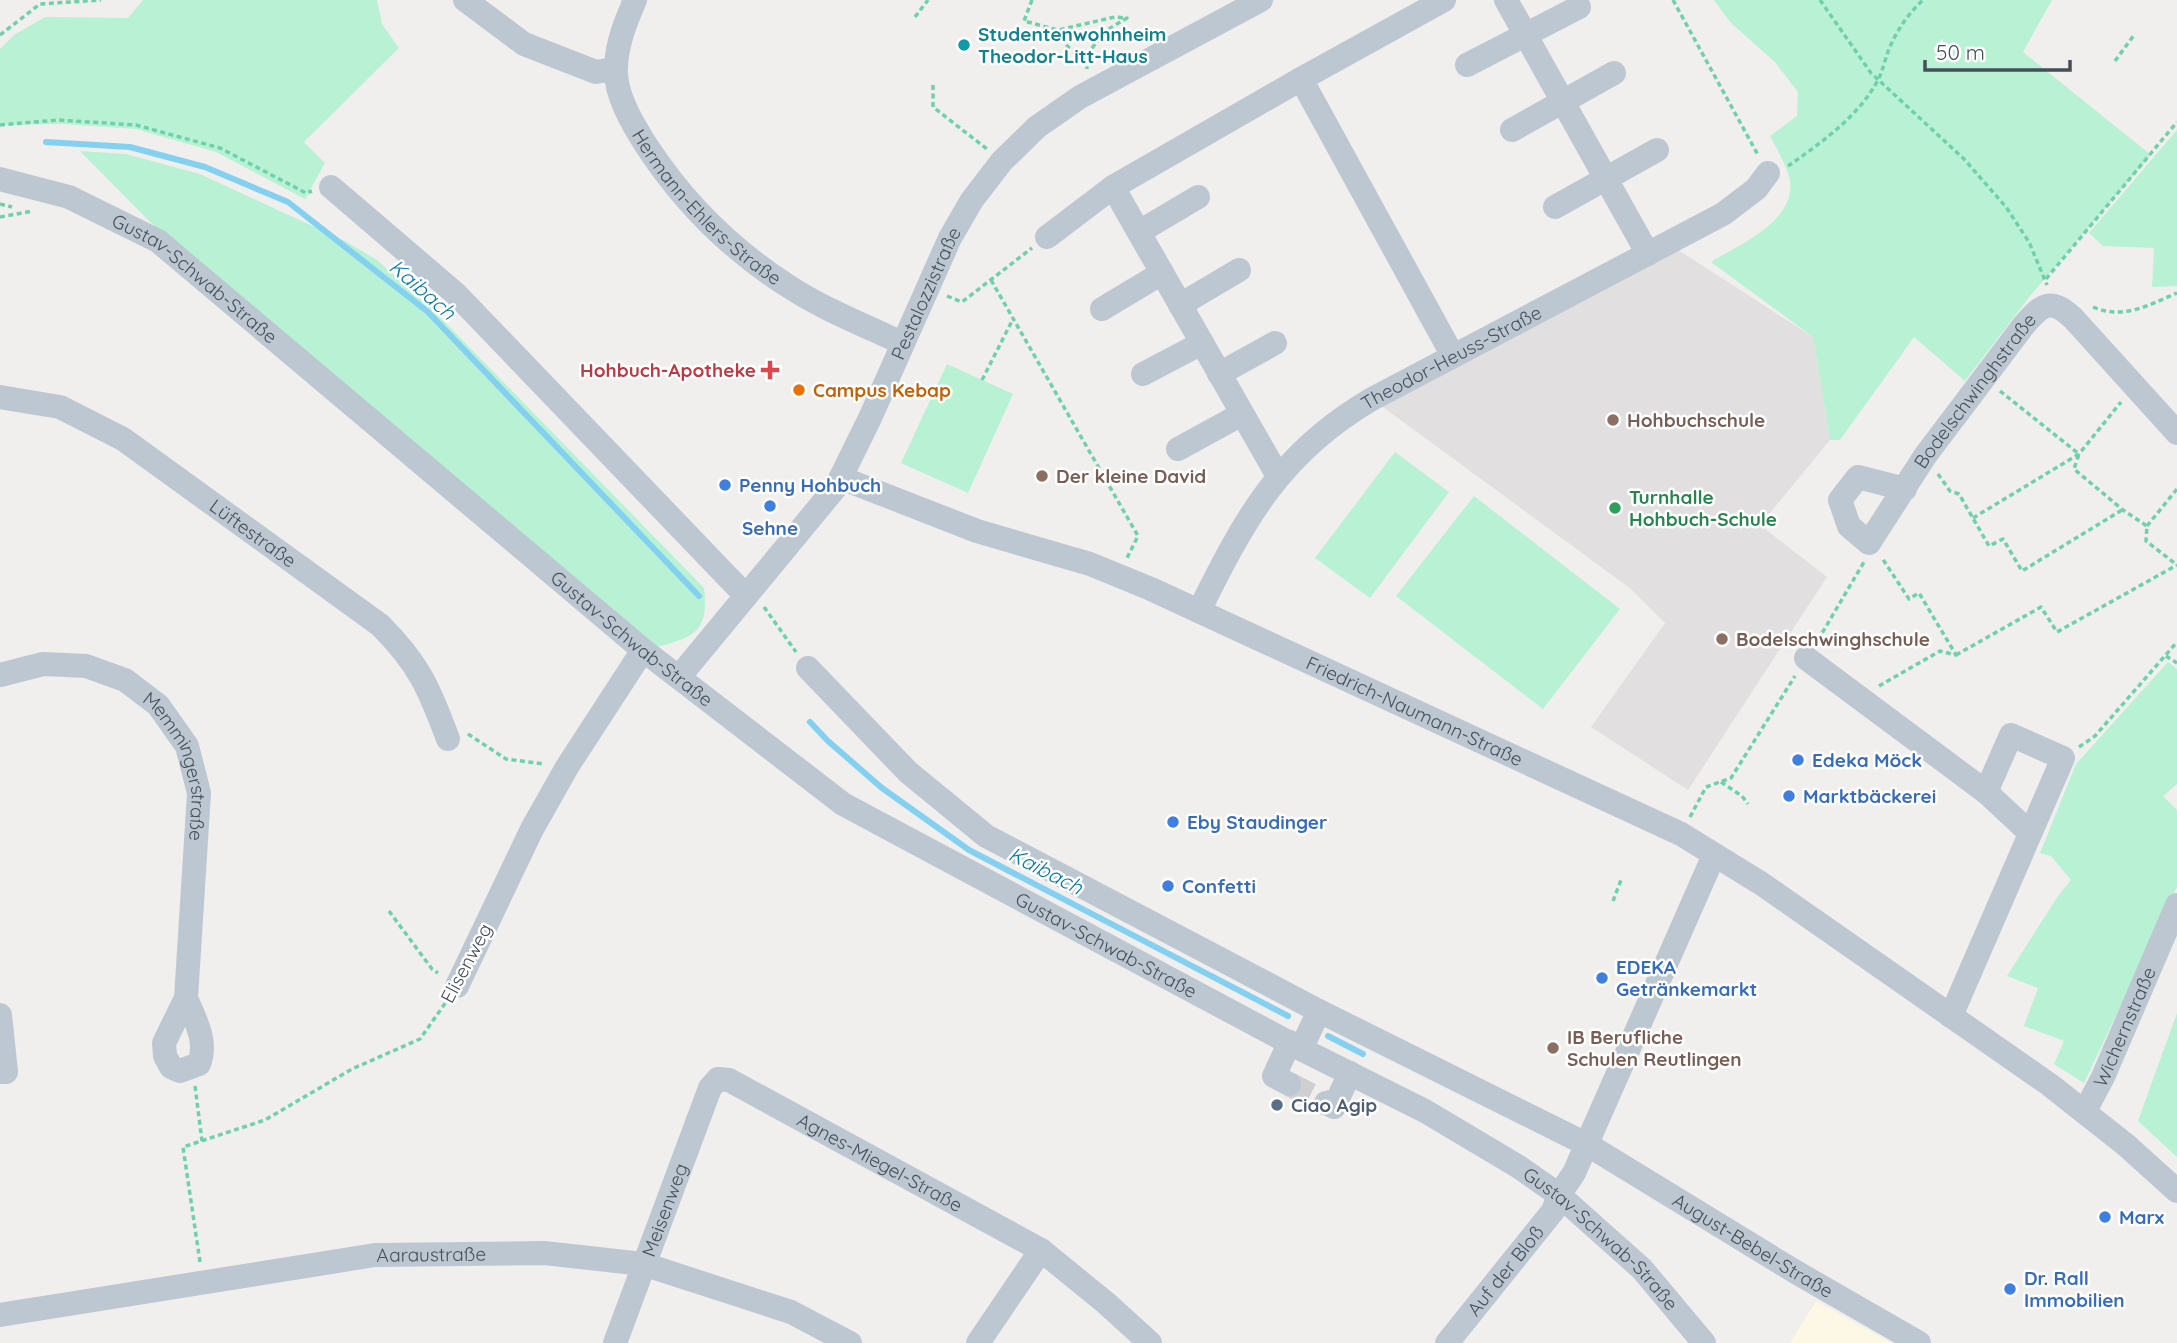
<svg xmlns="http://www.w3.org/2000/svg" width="2177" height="1343" viewBox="0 0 2177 1343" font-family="Quicksand,sans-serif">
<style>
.commercial{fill:#fdf8e6}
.education{fill:#e2dfe0}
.green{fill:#b9f1d4}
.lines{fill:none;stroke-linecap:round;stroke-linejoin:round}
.stream{stroke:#84d0f1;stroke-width:6}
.minor-tunnel{stroke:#cfced1;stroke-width:24;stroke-dasharray:24 12;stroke-linecap:butt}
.path{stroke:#6fd1aa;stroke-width:3.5;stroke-dasharray:5 3.5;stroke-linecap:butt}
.minor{stroke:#bdc7d1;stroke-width:24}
.culture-dot{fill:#0f9aa8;stroke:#fff;stroke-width:2.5}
.health-dot{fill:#e0444e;stroke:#fff;stroke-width:2.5}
.food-dot{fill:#e8710a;stroke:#fff;stroke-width:2.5}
.education-dot{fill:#8d6e63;stroke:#fff;stroke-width:2.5}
.shop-dot{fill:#3f7fe0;stroke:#fff;stroke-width:2.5}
.leisure-dot{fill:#2e9e5b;stroke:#fff;stroke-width:2.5}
.service-dot{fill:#5c6f8a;stroke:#fff;stroke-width:2.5}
.labels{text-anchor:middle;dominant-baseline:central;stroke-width:5;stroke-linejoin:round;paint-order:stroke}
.culture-label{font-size:19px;font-weight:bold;fill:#0d838f;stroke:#fff;text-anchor:start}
.street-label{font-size:19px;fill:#454f5c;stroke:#fff}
.health-label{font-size:19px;font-weight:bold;fill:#be3a42;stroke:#fff;text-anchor:end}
.food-label{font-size:19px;font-weight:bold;fill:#c56008;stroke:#fff;text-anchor:start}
.education-label{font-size:19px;font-weight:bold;fill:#785e54;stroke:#fff;text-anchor:start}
.shop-label{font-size:19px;font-weight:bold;fill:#366cbe;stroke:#fff;text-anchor:start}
.leisure-label{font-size:19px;font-weight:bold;fill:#27864d;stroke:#fff;text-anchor:start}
.service-label{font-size:19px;font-weight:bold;fill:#4e5e75;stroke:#fff;text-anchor:start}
.water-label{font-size:21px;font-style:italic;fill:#047cb0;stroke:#fff}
</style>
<rect width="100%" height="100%" fill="#f1eeee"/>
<!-- commercial -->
<path class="commercial" d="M 1816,1301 L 1891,1343 L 1790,1343 Z"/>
<!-- education -->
<path class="education" d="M 1669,244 L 1813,337 L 1830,440 L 1760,525 L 1827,577 L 1688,790 L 1591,727 L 1665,623 L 1631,589 L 1372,399 Z"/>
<!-- green -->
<g class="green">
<path d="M 143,0 L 377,0 L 382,24 L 399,48 L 304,142 L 325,163 L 305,199 L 216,152 L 136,129 L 63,124 L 0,125 L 0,49 L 14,35 L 45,17 L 128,18 Z"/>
<path d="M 1714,0 L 2052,0 L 2023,52 L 2151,155 L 2030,296 L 1965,381 L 1914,337 L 1840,440 L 1830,440 L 1813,337 L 1711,262 C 1739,245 1796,221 1790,181 C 1787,166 1777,149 1770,136 L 1797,116 L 1798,92 L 1775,62 L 1731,23 Z"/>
<path d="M 2177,130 L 2177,286 L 2152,287 L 2154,248 L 2103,246 L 2089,233 Z"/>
<path d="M 80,151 L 126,154 L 200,174 L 345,241 L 377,260 L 438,315 L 704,588 C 709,631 695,637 656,647 L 161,233 Z"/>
<path d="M 947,364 L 1013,394 L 968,493 L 901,463 Z"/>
<path d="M 1395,452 L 1449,492 L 1370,598 L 1315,558 Z"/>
<path d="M 1474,496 L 1620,609 L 1543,709 L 1396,596 Z"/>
<path d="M 2168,662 L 2177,669 L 2177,784 L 2163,796 L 2177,810 L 2177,887 L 2084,1083 L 2054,1064 L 2064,1041 L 2024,1026 L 2038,988 L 2007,976 L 2058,896 L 2071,880 L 2051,856 L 2040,853 L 2076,764 Z"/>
<path d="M 2177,1013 L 2177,1157 L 2138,1121 Z"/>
</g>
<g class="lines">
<!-- stream -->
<g class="stream">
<path d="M 46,142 L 130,147 L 205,167 L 288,202 L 428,312 L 699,596"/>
<path d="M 810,722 L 828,741 L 882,788 L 969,850 L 1288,1016"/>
<path d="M 1328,1036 L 1363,1054"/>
</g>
<!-- minor-tunnel -->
<path class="minor-tunnel" d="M 1289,1084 L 1326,1103"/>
<!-- path -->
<g class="path">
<path d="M 1032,0 L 1024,21 L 1058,30 L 1115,17 L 1127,18 L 1107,30 L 1086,55 L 1087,69"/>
<path d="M 1673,0 L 1758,155"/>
<path d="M 1820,0 L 1871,73 L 1964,159 L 2006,207 L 2029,242 L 2047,285"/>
<path d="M 915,17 L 928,0"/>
<path d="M 1058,30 L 1068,47 L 1086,55"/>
<path d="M 0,35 L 40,4 L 101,0"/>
<path d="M 2115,61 L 2134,35"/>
<path d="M 933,85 L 933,107 L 987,149"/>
<path d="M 0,125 L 58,120 L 136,125 L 220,148 L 306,193 L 312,191"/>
<path d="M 1788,166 C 1821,143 1859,116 1878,80 C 1883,70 1885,59 1889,49 C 1897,30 1908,14 1923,0"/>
<path d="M 0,204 L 12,207"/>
<path d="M 0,217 L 33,211"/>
<path d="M 2046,279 L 2177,122"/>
<path d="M 991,280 L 1138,536 L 1127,558"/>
<path d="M 947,296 L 962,302 L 1032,248"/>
<path d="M 2093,307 C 2123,320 2149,305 2177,293"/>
<path d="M 982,380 L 1013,319"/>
<path d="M 2000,391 L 2079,454 L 2074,469 L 2123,510 L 2147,526 L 2146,541 L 2177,565"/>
<path d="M 1938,474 L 1950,491 L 1959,494 L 1989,546 L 2003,539 L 2022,571 L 2122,510"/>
<path d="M 1973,518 L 2079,454 L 2121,402"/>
<path d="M 2147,526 L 2177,489"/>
<path d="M 764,607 L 796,652"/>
<path d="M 1818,640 L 1864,562"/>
<path d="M 1956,655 L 2041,607 L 2057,632 L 2177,565"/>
<path d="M 2166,656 L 2177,663"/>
<path d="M 1879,686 L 1940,651 L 1956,655 L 1919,593 L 1909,599 L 1882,558"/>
<path d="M 468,734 L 506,759 L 544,764"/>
<path d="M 2079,747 L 2095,736 L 2177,642"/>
<path d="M 1721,782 L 1742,796 L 1748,804"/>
<path d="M 1690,817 L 1706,787 L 1731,778 L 1795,676"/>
<path d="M 1613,901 L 1621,880"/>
<path d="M 389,911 L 432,969 L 438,973"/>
<path d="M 195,1086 L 202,1141"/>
<path d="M 200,1262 L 183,1147 L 265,1120 L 352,1069 L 420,1039 L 446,1002"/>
</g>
<!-- minor -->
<g class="minor">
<path d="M 465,0 L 524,44 L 596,72 L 615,69"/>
<path id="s1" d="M 635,0 C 626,21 617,43 616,66 C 614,93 632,123 646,145 C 683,202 730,249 788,286 C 823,309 864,325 902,343"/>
<path d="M 1506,0 L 1648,254"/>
<path d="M 1467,65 L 1579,7"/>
<path d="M 1301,79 L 1453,356"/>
<path d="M 1512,130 L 1614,73"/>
<path id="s2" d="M 0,179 L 69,197 L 158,241 L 643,650 L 843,804 L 1301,1049 L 1425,1111 L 1519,1167 L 1559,1195 L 1642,1269 L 1704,1343"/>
<path d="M 331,187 L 456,294 L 746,596"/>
<path d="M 1113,187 L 1278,476"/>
<path d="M 1555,207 L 1657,150"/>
<path d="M 1139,232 L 1198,197"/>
<path d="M 1047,237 L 1113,187 L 1301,79 L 1444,0"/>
<path d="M 1180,305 L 1239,270"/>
<path d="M 1102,309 L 1162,273"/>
<path d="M 1143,374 L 1202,343"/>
<path d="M 1219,374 L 1275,343"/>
<path id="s3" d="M 0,397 L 60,407 L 123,439 L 380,625 C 419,664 429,688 448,739"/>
<path d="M 1178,449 L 1242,414"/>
<path id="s4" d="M 841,478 L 977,531 L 1090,564 L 1151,589 L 1681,834 L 1762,884 L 2050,1085 L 2126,1145 L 2177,1191"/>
<path id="s5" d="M 1905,489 L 1858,477 L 1840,500 L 1849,526 L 1869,543 L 1925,456 L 2024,325 C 2043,303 2051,298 2073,318 L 2177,433"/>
<path id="s6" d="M 1199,611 C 1245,518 1280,453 1372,399 L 1723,214 L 1756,189 L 1768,173"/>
<path d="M 1806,658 L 1986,792 L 2030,833"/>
<path id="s7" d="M 808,668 L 908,772 L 986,836 L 1319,1011 L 1588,1145 L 1794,1271 L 1919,1343"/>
<path id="s8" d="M 0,675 L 43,664 L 86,666 L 125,680 L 158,705 L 187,746 L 199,793 L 186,998 L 164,1043 L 165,1056 L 171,1067 L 180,1071 L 199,1064 C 208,1041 195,1020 186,998"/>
<path id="s9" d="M 679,677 L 836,487 L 870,418 L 950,238 L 972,200 L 1002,161 L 1037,127 L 1080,97 L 1261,0"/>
<path d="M 457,986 L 532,829 L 567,767 L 643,650"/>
<path d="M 0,1015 L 6,1072 L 0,1072"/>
<path d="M 1951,1016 L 2063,758 L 2011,735 L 1986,792"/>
<path d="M 1301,1049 L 1319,1011"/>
<path d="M 1289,1084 L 1274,1076 L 1290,1042"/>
<path d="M 1326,1103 L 1334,1107 L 1350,1073"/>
<path id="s10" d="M 2085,1111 L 2103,1077 L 2177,905"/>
<path id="s11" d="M 0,1315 L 375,1255 L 544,1253 L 643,1264 L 791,1312 L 850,1343"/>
<path id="s12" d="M 615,1343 L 710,1088 L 718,1079 L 729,1080 L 1041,1250 L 1106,1303 L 1150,1343"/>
<path d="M 978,1343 L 1041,1250"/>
<path id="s13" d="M 1447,1343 L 1553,1211 L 1559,1195 L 1574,1173 L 1714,855"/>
</g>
</g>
<!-- markers -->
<circle class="culture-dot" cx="964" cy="45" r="7"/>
<path class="health-dot" d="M766.5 359.5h7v7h7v7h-7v7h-7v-7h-7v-7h7z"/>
<circle class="food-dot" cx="799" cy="390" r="7"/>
<g class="education-dot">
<circle cx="1613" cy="420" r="7"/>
<circle cx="1042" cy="476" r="7"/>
<circle cx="1722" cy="639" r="7"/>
<circle cx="1553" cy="1048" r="7"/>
</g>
<g class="shop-dot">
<circle cx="725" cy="485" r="7"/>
<circle cx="770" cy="506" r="7"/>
<circle cx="1798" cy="760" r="7"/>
<circle cx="1789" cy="796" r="7"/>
<circle cx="1173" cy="822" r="7"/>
<circle cx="1168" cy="886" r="7"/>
<circle cx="1602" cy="978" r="7"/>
<circle cx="2105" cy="1217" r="7"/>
<circle cx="2010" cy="1289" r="7"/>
</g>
<circle class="leisure-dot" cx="1615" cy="508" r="7"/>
<circle class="service-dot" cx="1277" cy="1105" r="7"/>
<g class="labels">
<!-- culture labels -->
<g class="culture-label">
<text x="978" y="34">Studentenwohnheim<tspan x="978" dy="22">Theodor-Litt-Haus</tspan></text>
</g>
<!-- street labels -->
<g class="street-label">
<text stroke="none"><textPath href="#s1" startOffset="242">Hermann-Ehlers-Straße</textPath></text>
<text stroke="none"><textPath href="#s2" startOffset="222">Gustav-Schwab-Straße</textPath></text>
<text stroke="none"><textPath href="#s9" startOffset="460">Pestalozzistraße</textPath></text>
<text stroke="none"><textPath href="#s6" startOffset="368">Theodor-Heuss-Straße</textPath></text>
<text stroke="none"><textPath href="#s5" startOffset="317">Bodelschwinghstraße</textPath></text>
<text stroke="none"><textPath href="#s3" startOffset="292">Lüftestraße</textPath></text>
<text stroke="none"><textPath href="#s2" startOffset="789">Gustav-Schwab-Straße</textPath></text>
<text stroke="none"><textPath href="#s4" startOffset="620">Friedrich-Naumann-Straße</textPath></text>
<text stroke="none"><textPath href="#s8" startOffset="236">Memmingerstraße</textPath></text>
<text stroke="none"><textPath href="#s2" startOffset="1356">Gustav-Schwab-Straße</textPath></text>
<text transform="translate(466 963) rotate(-62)">Elisenweg</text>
<text stroke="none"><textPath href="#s10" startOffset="93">Wichernstraße</textPath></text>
<text stroke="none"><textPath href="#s12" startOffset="467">Agnes-Miegel-Straße</textPath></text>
<text stroke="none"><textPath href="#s12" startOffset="142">Meisenweg</textPath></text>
<text stroke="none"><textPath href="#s2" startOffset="1934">Gustav-Schwab-Straße</textPath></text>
<text stroke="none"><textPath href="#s7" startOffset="1115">August-Bebel-Straße</textPath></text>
<text stroke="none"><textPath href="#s11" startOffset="436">Aaraustraße</textPath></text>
<text stroke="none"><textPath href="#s13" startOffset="93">Auf der Bloß</textPath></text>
</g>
<!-- health labels -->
<g class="health-label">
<text x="756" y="370">Hohbuch-Apotheke</text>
</g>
<!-- food labels -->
<g class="food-label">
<text x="813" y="390">Campus Kebap</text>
</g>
<!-- education labels -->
<g class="education-label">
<text x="1627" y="420">Hohbuchschule</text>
<text x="1056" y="476">Der kleine David</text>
<text x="1736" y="639">Bodelschwinghschule</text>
<text x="1567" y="1037">IB Berufliche<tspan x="1567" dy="22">Schulen Reutlingen</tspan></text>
</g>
<!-- shop labels -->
<g class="shop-label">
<text x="739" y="485">Penny Hohbuch</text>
<text x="770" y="528" text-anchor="middle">Sehne</text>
<text x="1812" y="760">Edeka Möck</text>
<text x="1803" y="796">Marktbäckerei</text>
<text x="1187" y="822">Eby Staudinger</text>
<text x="1182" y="886">Confetti</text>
<text x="1616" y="967">EDEKA<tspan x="1616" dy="22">Getränkemarkt</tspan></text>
<text x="2119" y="1217">Marx</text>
<text x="2024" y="1278">Dr. Rall<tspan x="2024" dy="22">Immobilien</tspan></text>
</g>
<!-- leisure labels -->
<g class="leisure-label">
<text x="1629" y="497">Turnhalle<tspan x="1629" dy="22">Hohbuch-Schule</tspan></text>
</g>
<!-- service labels -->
<g class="service-label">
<text x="1291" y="1105">Ciao Agip</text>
</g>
<!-- water labels -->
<g class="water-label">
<text transform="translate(423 289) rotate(41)">Kaibach</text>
<text transform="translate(1046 870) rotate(27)">Kaibach</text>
</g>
</g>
<!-- scale -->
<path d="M1925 60v10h145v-10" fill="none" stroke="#454f5c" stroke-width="3.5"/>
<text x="1936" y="60" font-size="21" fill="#454f5c" stroke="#ffffff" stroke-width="5" paint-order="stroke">50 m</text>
</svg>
